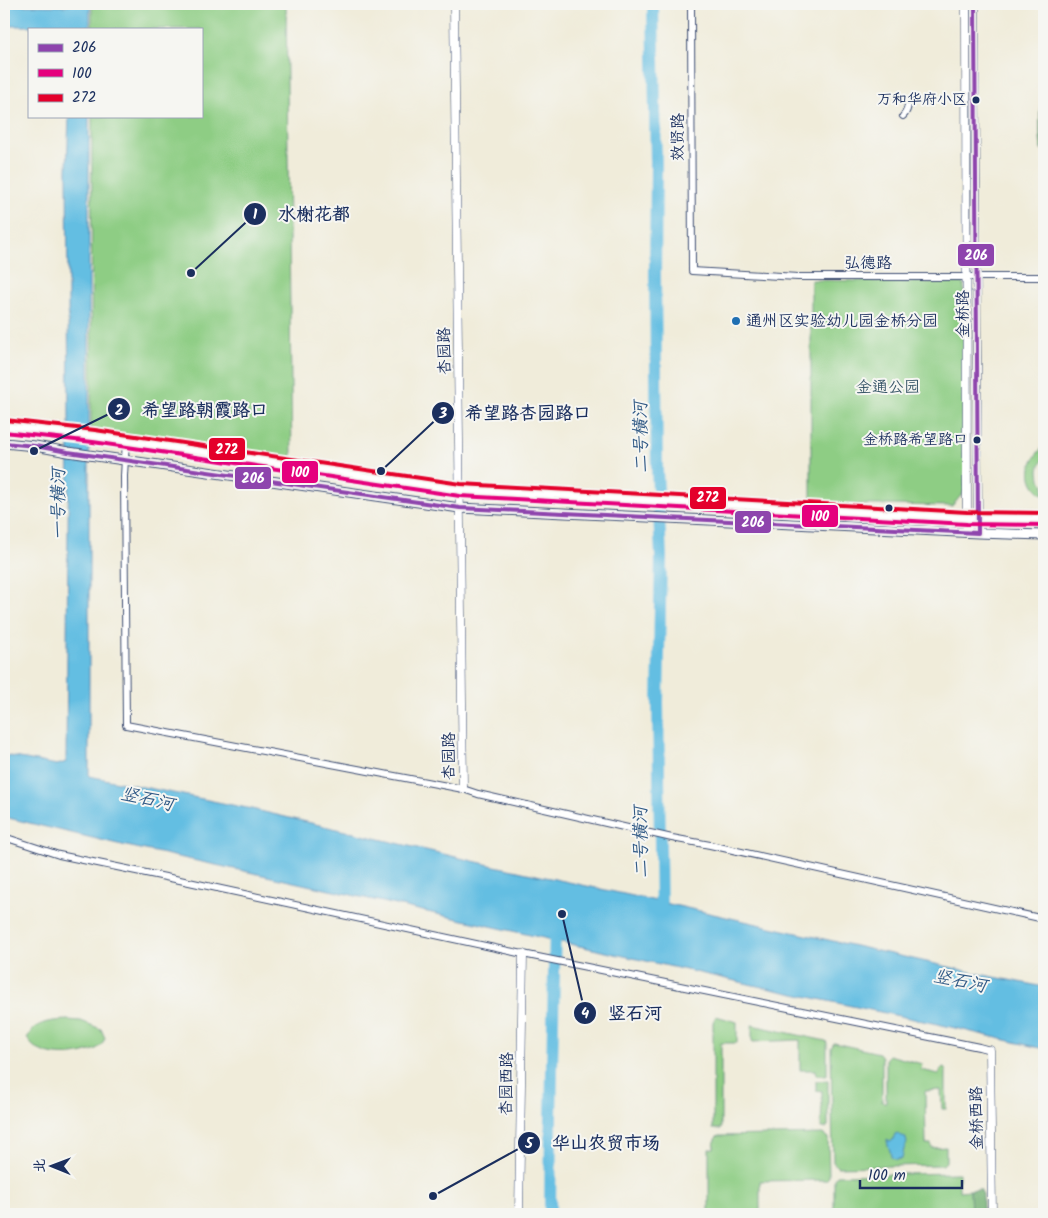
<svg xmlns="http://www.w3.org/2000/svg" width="1048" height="1218" viewBox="0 0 1048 1218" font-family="Kalam,'LXGW WenKai TC',sans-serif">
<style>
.green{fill:#8ecd84;stroke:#547e71}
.forest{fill:#72b072;stroke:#467068}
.water{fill:#64bee2;stroke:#4076a0}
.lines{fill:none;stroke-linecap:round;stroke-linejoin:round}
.river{stroke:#64bee2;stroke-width:12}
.minor-casing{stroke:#3b4b71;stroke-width:8}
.tertiary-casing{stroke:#3b4b71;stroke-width:9}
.secondary-casing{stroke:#3b4b71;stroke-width:11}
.minor{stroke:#fff;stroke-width:6}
.tertiary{stroke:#fff;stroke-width:8}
.secondary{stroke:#fff;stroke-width:9}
.bus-1-casing{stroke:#f6f6f2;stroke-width:8}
.bus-2-casing{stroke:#f6f6f2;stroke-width:8}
.bus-3-casing{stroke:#f6f6f2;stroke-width:8}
.bus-1{stroke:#8e44ad;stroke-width:4}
.bus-2{stroke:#e5007d;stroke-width:4}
.bus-3{stroke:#e4002b;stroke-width:4}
.bus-dot{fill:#1b2f5e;stroke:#f6f6f2;stroke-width:2}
.poi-dot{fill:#1f6fb2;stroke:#f6f6f2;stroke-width:2}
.labels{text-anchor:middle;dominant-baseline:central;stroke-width:4;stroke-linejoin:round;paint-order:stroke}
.bus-label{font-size:15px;fill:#1b2f5e;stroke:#f6f6f2;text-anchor:end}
.street-label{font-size:16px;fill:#1b2f5e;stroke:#f6f6f2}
.poi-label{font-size:16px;fill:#1b2f5e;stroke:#f6f6f2;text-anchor:start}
.park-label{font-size:16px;fill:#385668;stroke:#f6f6f2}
.water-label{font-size:18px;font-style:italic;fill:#315a86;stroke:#f6f6f2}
.leader{fill:none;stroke:#1b2f5e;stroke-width:2}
.callout-dot{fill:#1b2f5e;stroke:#f6f6f2;stroke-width:2}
.mark-label{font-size:15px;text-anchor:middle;font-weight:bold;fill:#fff}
.callout-label{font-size:18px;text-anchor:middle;font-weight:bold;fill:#1b2f5e;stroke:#f6f6f2;stroke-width:4;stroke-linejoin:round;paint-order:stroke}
.line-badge{stroke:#f6f6f2;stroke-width:2}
.badge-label{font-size:14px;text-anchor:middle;font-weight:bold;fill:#fff}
</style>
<rect width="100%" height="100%" fill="#f6f6f2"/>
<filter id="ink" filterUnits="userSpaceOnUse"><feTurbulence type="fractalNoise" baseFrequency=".02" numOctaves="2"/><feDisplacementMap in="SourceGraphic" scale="10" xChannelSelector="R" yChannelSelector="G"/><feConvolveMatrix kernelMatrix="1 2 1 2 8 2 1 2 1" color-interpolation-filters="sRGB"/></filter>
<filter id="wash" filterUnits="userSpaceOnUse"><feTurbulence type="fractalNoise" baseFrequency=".0096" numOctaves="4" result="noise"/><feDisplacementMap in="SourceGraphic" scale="20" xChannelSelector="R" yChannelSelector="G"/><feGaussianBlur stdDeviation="1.12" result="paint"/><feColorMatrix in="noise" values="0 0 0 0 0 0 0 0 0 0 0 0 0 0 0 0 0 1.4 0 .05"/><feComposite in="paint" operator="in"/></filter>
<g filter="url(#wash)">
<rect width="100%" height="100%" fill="#f0ecda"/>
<!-- green -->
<g class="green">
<path d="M 92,4 L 286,4 L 292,459 L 91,430 L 92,116 L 201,116 L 201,29 L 92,29 Z"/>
<path d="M 811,280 L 964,283 L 965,491 L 952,506 L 811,504 Z"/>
<path d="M 1044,446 L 1044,458 L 1040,465 L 1039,471 L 1040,479 L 1044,485 L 1044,495 C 1024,482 1028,461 1044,446 Z"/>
<path d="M 716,1016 L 737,1022 L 737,1043 L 721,1043 L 721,1129 L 713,1129 L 713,1022 Z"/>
<path d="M 68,1020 L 81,1021 L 101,1029 L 105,1038 C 104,1040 103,1043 101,1045 C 98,1049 92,1051 87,1052 C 69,1058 37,1058 27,1038 C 37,1021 49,1021 68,1020 Z"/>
<path d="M 752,1025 L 826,1041 L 827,1044 L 827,1075 L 816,1075 L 815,1070 L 800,1070 L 800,1040 L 752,1042 Z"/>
<path d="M 834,1043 L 879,1053 L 882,1057 L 882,1102 L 886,1102 L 886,1058 L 889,1055 L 922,1064 L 921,1070 L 939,1074 L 941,1069 L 944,1068 L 946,1071 L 946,1109 L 942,1109 L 941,1090 L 925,1091 L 926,1144 L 931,1144 L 932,1148 L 946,1147 L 946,1162 L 943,1165 L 837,1167 L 833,1162 L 831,1048 Z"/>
<path d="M 828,1080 L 828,1126 L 826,1128 L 821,1128 L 822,1091 L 816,1090 L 816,1081 Z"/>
<path d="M 823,1134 L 828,1138 L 829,1177 L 826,1180 L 760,1181 L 760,1214 L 709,1214 L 709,1149 L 714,1148 L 715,1139 L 718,1136 Z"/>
<path d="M 959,1173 L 959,1191 L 970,1190 L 971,1214 L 834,1214 L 834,1179 L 837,1175 Z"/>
</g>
<!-- forest -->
<g class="forest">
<path d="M 1044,87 L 1044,151 L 1041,150 C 1039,126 1038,110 1044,87 Z"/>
<path d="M 980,1189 L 983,1194 L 983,1214 L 971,1214 L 970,1190 Z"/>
</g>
<!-- water -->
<g class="water">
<path d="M 67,4 L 90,4 L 90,29 L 72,29 L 71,26 L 4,26 L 4,5 L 67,6 Z"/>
<path d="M 69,116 L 89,116 L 89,776 L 247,808 L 490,865 L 647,899 L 766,926 L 989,976 L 1044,987 L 1044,1049 L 942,1025 L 771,989 L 258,874 L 122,845 L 4,817 L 4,755 L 57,765 L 66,762 L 69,419 L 67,170 Z"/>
<path d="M 897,1134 L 905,1137 C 908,1143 907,1144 904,1149 C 903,1152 903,1155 902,1158 L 896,1160 L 891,1157 C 891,1150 887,1146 887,1140 L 890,1142 L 893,1140 L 895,1135 Z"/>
</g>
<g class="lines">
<!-- river -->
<g class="river">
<path d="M 653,4 L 656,165 L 655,275 L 657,469 L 661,557 L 658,702 L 661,917"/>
<path d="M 550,1214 L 551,1119 L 555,924"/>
</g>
</g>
</g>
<g filter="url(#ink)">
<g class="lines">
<defs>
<g id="minor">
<path d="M 691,4 L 692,271 L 798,277 L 1044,277"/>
<path d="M 903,116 C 907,112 908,108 908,103"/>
<path d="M 126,441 L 124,476 L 126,725 L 463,789 L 478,794 L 672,838 L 710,845 L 1044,919"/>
<path d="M 4,837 L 59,855 L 175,879 L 523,954 L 979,1047 L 990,1050"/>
</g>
<g id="tertiary">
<path d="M 454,4 L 463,789"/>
<path d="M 966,4 L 967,532"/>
<path d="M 975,4 L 978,533"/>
<path d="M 990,1050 L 992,1214"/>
<path d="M 519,1214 L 523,954"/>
</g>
<g id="secondary">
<path d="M 4,426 L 94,436 L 460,490 L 967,518 L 1044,519"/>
<path d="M 4,443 L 35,446 L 68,452 L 460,508 L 978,533 L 1044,535"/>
</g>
</defs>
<!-- minor casing -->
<use href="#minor" class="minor-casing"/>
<!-- tertiary casing -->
<use href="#tertiary" class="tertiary-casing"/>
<!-- secondary casing -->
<use href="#secondary" class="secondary-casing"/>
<!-- minor -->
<use href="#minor" class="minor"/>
<!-- tertiary -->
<use href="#tertiary" class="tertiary"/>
<!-- secondary -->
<use href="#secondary" class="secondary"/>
<defs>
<path id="bus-1" d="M 4,443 L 35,446 L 68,452 L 460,508 L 978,533 L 975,4"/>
<path id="bus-2" d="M 4,432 L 93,442 L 460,496 L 967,524 L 1044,525"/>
<path id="bus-3" d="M 5,420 L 95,430 L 461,484 L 967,512 L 1044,513"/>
</defs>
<!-- bus-1 casing -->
<use href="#bus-1" class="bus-1-casing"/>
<!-- bus-2 casing -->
<use href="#bus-2" class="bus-2-casing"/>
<!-- bus-3 casing -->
<use href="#bus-3" class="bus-3-casing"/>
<!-- bus-1 -->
<use href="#bus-1" class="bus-1"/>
<!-- bus-2 -->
<use href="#bus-2" class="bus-2"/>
<!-- bus-3 -->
<use href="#bus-3" class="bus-3"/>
</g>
</g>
<!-- markers -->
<g class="bus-dot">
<circle cx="976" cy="100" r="4.5"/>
<circle cx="977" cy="440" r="4.5"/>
<circle cx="889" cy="508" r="4.5"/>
</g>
<circle class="poi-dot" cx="736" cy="321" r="5"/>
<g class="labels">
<!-- bus labels -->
<g class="bus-label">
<text x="967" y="100">万和华府小区</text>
<text x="968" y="440">金桥路希望路口</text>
</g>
<!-- street labels -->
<g class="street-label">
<text transform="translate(678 137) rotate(-90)">效贤路</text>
<text x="868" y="263">弘德路</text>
<text transform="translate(963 314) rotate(-90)">金桥路</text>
<text transform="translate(445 351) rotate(-91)">杏园路</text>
<text transform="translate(449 756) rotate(-90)">杏园路</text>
<text transform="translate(507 1084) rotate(-89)">杏园西路</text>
<text transform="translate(977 1118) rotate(-91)">金桥西路</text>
</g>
<!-- poi labels -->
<g class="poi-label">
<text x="746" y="321">通州区实验幼儿园金桥分园</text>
</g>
<!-- park labels -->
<g class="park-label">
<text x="888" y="387">金通公园</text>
</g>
<!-- water labels -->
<g class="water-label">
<text transform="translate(642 437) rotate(-91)">二号横河</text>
<text transform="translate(59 504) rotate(-90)">一号横河</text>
<text transform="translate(147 800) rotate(13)">竖石河</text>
<text transform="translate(642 842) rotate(-91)">二号横河</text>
<text transform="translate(960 982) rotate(12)">竖石河</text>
</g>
</g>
<!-- callouts -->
<path class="leader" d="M191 273L255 214M34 451L119 409M381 471L443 413M562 914L585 1013M433 1196L529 1143"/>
<g class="callout-dot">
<circle cx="191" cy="273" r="5"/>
<circle cx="34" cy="451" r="5"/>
<circle cx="381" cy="471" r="5"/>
<circle cx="562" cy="914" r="5"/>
<circle cx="433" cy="1196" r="5"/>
<circle cx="255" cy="214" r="12"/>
<circle cx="119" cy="409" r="12"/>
<circle cx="443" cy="413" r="12"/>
<circle cx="585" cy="1013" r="12"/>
<circle cx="529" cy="1143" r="12"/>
</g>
<g class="mark-label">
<text x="255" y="219">1</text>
<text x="119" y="415">2</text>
<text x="443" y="418">3</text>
<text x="585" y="1018">4</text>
<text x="529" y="1148">5</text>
</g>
<g class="callout-label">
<text x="314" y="220">水榭花都</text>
<text x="205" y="416">希望路朝霞路口</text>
<text x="528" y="419">希望路杏园路口</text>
<text x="635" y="1019">竖石河</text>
<text x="606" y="1149">华山农贸市场</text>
</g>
<g class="line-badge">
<rect x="957" y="243" width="38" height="24" rx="5" fill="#8e44ad"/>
<rect x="208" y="437" width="38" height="24" rx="5" fill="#e4002b"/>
<rect x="281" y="460" width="38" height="24" rx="5" fill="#e5007d"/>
<rect x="234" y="466" width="38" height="24" rx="5" fill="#8e44ad"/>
<rect x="689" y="486" width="38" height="24" rx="5" fill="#e4002b"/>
<rect x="801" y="504" width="38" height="24" rx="5" fill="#e5007d"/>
<rect x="734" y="510" width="38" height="24" rx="5" fill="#8e44ad"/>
</g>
<g class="badge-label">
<text x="976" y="260">206</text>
<text x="227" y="454">272</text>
<text x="300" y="477">100</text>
<text x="253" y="483">206</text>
<text x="708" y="502">272</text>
<text x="820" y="521">100</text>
<text x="753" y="527">206</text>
</g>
<!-- margin -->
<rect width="1048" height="1218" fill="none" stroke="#f6f6f2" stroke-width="20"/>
<!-- legend -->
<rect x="28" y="28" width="175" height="90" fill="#f6f6f2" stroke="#9ea6b7"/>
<rect x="38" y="44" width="25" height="8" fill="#8e44ad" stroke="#9ea6b7"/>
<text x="72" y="52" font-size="15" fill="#1b2f5e">206</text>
<rect x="38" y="69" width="25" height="8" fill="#e5007d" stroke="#9ea6b7"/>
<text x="72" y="78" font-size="15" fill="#1b2f5e">100</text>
<rect x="38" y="94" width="25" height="8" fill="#e4002b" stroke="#9ea6b7"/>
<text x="72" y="102" font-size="15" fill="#1b2f5e">272</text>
<!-- north arrow -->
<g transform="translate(52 1166) rotate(271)" stroke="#f6f6f2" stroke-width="4" paint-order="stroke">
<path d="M0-4L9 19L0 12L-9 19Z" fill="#1b2f5e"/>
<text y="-8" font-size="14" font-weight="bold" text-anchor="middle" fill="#1b2f5e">北</text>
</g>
<!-- scale -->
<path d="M860 1180v8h102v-8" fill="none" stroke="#1b2f5e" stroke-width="2.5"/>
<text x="868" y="1180" font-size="15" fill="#1b2f5e" stroke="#f6f6f2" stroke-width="4" paint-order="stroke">100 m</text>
</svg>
